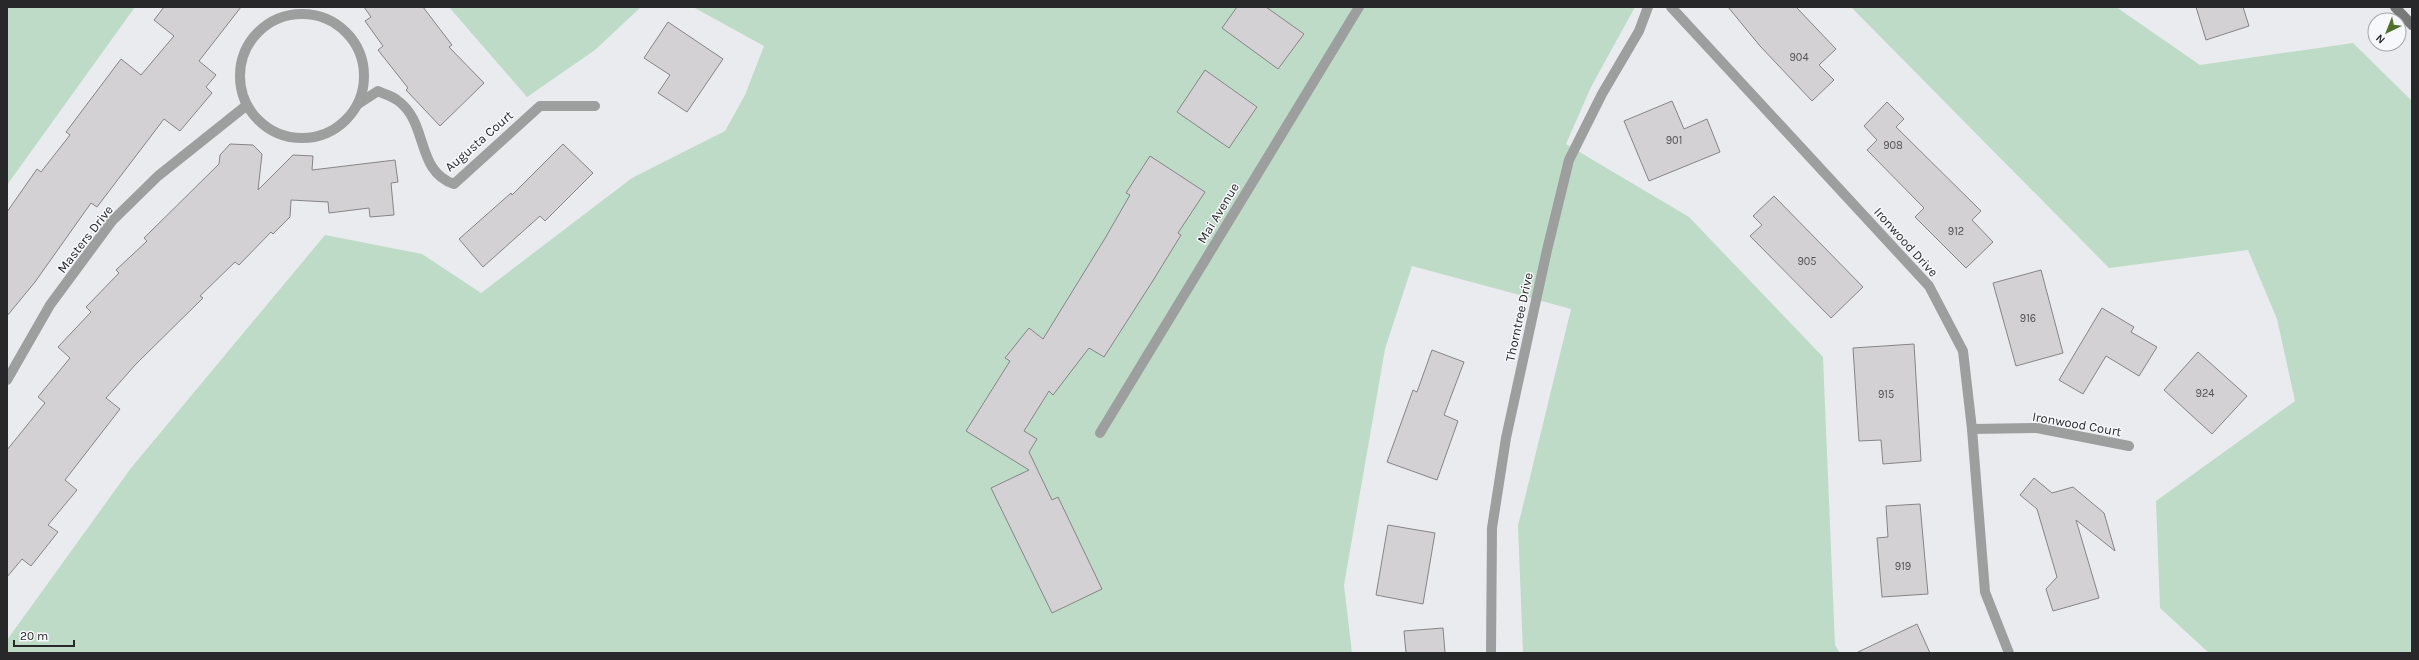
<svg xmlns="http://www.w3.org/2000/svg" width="2419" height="660" viewBox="0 0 2419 660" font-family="Karla,sans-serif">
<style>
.green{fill:#bedbc7}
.building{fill:#d4d1d4;stroke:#868486}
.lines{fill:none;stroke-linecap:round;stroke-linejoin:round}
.minor{stroke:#9d9e9e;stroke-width:10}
.secondary{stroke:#777979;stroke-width:10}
.labels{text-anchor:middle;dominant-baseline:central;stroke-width:3;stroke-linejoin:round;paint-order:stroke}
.number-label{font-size:11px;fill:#535254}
.street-label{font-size:13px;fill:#28282a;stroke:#f7f8fb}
</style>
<rect width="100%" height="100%" fill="#eaebee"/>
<!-- green -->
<g class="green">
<path d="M 7,7 L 135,7 L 7,185 Z"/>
<path d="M 449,7 L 641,7 L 595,50 L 527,97 Z"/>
<path d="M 693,7 L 1635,7 L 1591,87 L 1566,144 L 1689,217 L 1823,357 L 1835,645 L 1840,653 L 1523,653 L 1518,526 L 1571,309 L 1412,266 L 1385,349 L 1344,585 L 1352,653 L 7,653 L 7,640 L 131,468 L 325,235 L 422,254 L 481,293 L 632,178 L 725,131 L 745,95 L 764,46 Z"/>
<path d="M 1851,7 L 2116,7 L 2200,65 L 2353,43 L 2412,101 L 2412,653 L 2209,653 L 2160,608 L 2156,501 L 2295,401 L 2277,319 L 2248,250 L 2109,268 Z"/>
</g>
<!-- building -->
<g class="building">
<path d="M 164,7 L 241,7 L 199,61 L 216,75 L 206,87 L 212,93 L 180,131 L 164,119 L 97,207 L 91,203 L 35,282 L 7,316 L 7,212 L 37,169 L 41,172 L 70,135 L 66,132 L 121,59 L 141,75 L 174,36 L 154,20 Z"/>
<path d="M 364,7 L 423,7 L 452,45 L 449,47 L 484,83 L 440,126 L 406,90 L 408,88 L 378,50 L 383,46 L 365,21 L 371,17 Z"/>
<path d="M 1237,7 L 1266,7 L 1304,34 L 1278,69 L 1222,28 Z"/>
<path d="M 1728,7 L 1796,7 L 1836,49 L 1819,65 L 1834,80 L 1812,101 L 1760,46 Z"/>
<path d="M 2196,7 L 2243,7 L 2249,26 L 2206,40 Z"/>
<path d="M 668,22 L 723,59 L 687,112 L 658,93 L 670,75 L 644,58 Z"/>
<path d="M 1205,70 L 1257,107 L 1229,148 L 1177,112 Z"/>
<path d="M 1672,101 L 1684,129 L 1707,119 L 1720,152 L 1649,181 L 1624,121 Z"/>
<path d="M 1887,102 L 1904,119 L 1896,127 L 1981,211 L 1972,220 L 1993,242 L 1966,268 L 1915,217 L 1924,208 L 1867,150 L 1877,140 L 1864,126 Z"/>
<path d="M 230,144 L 253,145 L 262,154 L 258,190 L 293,155 L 313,156 L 312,170 L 395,160 L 398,182 L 391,183 L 394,215 L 370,217 L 369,208 L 329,213 L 328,202 L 291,200 L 290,217 L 273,234 L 271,232 L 239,265 L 235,262 L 200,296 L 203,298 L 136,364 L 106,398 L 120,409 L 65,480 L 77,490 L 48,525 L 58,532 L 31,566 L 22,559 L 7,577 L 7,450 L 45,403 L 38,397 L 70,358 L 58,347 L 91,312 L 86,307 L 119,273 L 116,270 L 147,241 L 144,238 L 219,164 L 220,155 Z"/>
<path d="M 563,144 L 593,173 L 545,221 L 540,216 L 483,267 L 459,239 L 511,193 L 512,195 Z"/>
<path d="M 1150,156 L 1205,192 L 1178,233 L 1181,235 L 1154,279 L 1104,357 L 1089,348 L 1053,395 L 1049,391 L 1024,431 L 1037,439 L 1029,452 L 1052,500 L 1058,497 L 1102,589 L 1052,613 L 991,488 L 1029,470 L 966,431 L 1010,361 L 1005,358 L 1029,328 L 1043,339 L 1104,240 L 1130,195 L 1126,193 Z"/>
<path d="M 1774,196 L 1863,287 L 1831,318 L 1750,236 L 1762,225 L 1753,216 Z"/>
<path d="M 2041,270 L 2063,353 L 2016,366 L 1993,283 Z"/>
<path d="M 2102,308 L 2134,327 L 2131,332 L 2157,347 L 2139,376 L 2106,356 L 2083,394 L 2059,380 Z"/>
<path d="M 1914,344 L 1921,461 L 1883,464 L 1881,440 L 1859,441 L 1853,348 Z"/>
<path d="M 1432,350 L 1464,362 L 1444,415 L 1458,421 L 1437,480 L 1387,462 L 1413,390 L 1417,392 Z"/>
<path d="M 2198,352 L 2247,396 L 2212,434 L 2164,390 Z"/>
<path d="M 2034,478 L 2052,493 L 2073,487 L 2104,513 L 2115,551 L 2076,520 L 2099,598 L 2053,611 L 2046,589 L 2057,577 L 2037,509 L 2020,495 Z"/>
<path d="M 1920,504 L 1928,594 L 1882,597 L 1877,538 L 1888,537 L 1886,506 Z"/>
<path d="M 1388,525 L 1435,533 L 1423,604 L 1376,595 Z"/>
<path d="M 1917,624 L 1930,653 L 1856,653 Z"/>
<path d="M 1443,628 L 1445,653 L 1406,653 L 1404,631 Z"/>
</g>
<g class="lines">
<!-- minor -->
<g class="minor">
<path d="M 1671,7 L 1929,286 L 1963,351 L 1972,429 L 1985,592 L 2009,653"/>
<circle cx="302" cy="76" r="62"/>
<path d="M 358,104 L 378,91 C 384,94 392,96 397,100 C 429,122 415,171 454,184 L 540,106 L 595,106"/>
<path d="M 7,380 L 50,305 L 112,221 L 158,176 L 247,105"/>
<path d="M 1972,429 L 2037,428 L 2129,446"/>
<path d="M 1100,433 L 1359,7"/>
<path d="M 1491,653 L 1492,528 L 1506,438 L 1547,250 L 1569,160 L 1602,94 L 1639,31 L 1648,7"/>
</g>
<!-- secondary -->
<path class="secondary" d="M 2395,7 L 2412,25"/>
</g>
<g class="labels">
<!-- number labels -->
<g class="number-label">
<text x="1799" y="57">904</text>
<text x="1674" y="140">901</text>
<text x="1893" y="145">908</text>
<text x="1956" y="231">912</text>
<text x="1807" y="261">905</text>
<text x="2028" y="318">916</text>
<text x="2205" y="393">924</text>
<text x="1886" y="394">915</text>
<text x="1903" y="566">919</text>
</g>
<!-- street labels -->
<g class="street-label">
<text transform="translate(479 141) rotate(-41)">Augusta Court</text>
<text transform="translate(1218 213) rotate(-59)">Mai Avenue</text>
<text transform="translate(85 239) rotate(-52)">Masters Drive</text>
<text transform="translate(1906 242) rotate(48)">Ironwood Drive</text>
<text transform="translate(1519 317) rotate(-78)">Thorntree Drive</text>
<text transform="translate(2077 424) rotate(10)">Ironwood Court</text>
</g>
</g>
<!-- border -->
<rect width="2419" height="660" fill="none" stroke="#28282a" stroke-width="16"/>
<!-- north arrow -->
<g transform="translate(2387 32) rotate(223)"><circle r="19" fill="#f7f8fb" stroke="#a4a5a7"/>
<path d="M0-3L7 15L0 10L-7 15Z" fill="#4f722b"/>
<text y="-6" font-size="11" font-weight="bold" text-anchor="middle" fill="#28282a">N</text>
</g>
<!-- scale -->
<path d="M14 640v6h60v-6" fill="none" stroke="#28282a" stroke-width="2"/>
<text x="20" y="640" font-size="12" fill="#28282a" stroke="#f7f8fb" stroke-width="3" paint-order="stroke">20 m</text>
</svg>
